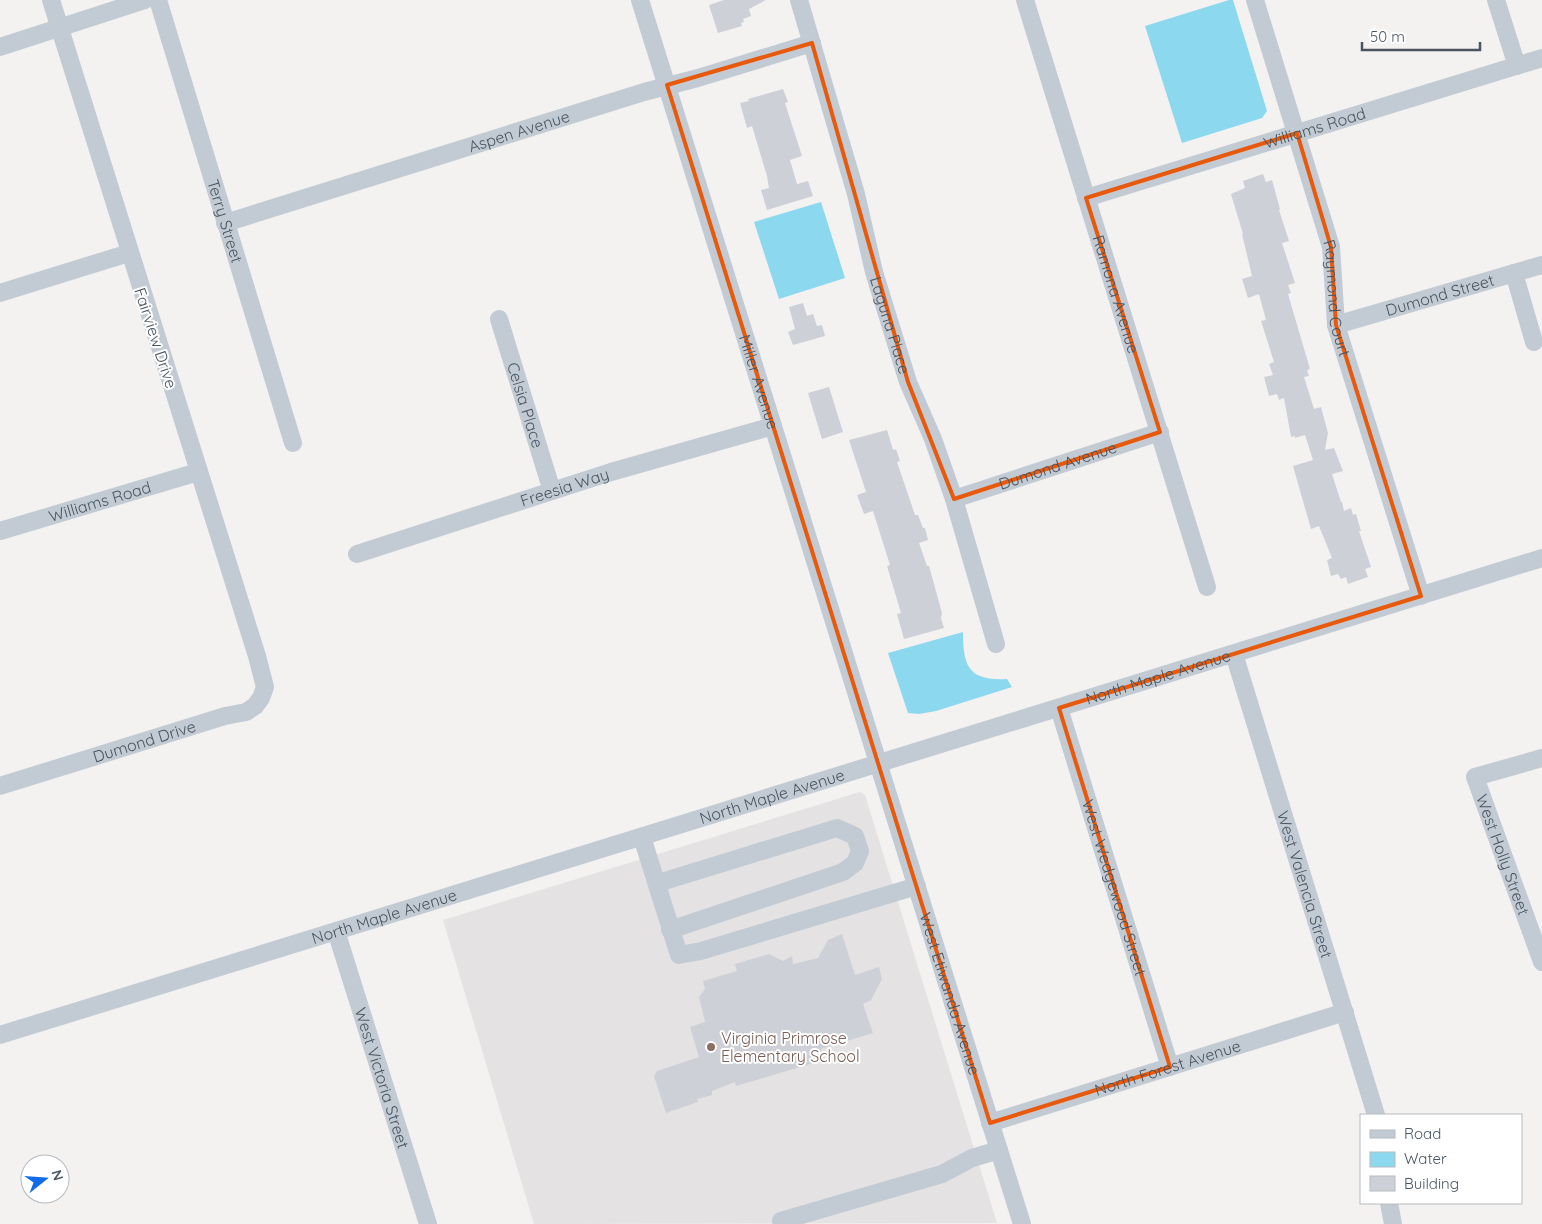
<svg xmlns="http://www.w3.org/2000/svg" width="1542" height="1224" viewBox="0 0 1542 1224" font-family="Quicksand,sans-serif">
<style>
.education{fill:#e5e2e3}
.water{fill:#8bd8ef}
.building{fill:#cdd0d6}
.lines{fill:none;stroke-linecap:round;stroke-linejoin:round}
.minor{stroke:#c2cbd3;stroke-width:18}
.marked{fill:none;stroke:#e8590c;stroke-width:4;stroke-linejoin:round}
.education-dot{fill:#8d6e63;stroke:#fff;stroke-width:2}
.labels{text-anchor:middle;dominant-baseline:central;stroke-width:4;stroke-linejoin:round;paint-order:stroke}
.street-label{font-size:16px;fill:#485460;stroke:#fff}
.education-label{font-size:16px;fill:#785e54;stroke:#fff;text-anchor:start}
</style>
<rect width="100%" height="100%" fill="#f4f1f1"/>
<!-- education -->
<path class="education" d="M 860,792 L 865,795 L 997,1223 L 534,1224 L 443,920 Z"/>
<!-- water -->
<g class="water">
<path d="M 1229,0 L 1233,0 L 1267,111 L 1262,118 L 1182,143 L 1145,26 Z"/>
<path d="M 821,202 L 845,278 L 779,299 L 754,222 Z"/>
<path d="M 963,632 C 963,666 968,681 1007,679 L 1012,687 L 936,711 L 919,714 L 908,713 L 888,653 Z"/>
</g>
<!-- building -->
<g class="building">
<path d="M 724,0 L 766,0 L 749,9 L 751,16 L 743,19 L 744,22 L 741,23 L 742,26 L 718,33 L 709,5 Z"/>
<path d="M 783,89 L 788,102 L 785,103 L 802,156 L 790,160 L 797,184 L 808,181 L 813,196 L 767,210 L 761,190 L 769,188 L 767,176 L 752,126 L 747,128 L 740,103 L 749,101 L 748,99 Z"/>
<path d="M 1263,174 L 1266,182 L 1272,180 L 1280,209 L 1279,210 L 1289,241 L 1282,243 L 1295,283 L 1288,285 L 1291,293 L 1288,294 L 1310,369 L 1307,370 L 1309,376 L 1304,377 L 1314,409 L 1321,407 L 1325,422 L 1328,433 L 1325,450 L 1334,448 L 1343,471 L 1332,474 L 1341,502 L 1342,502 L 1344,511 L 1351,508 L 1353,515 L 1356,514 L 1361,531 L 1359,531 L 1371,567 L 1365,569 L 1368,577 L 1348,584 L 1346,577 L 1341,579 L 1338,574 L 1331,576 L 1327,560 L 1332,558 L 1319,526 L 1311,529 L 1293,466 L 1313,460 L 1305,435 L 1295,438 L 1295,436 L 1291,437 L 1284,398 L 1279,400 L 1277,394 L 1269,396 L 1264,377 L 1273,375 L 1269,364 L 1274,362 L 1262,324 L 1261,321 L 1266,320 L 1259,294 L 1248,298 L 1242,279 L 1252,276 L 1242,234 L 1243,234 L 1231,194 L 1245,188 L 1243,181 Z"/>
<path d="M 803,303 L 807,316 L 813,314 L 817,326 L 822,325 L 825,336 L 793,345 L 788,332 L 795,329 L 789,307 Z"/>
<path d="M 829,387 L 843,432 L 822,439 L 808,393 Z"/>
<path d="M 887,430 L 893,450 L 896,449 L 900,461 L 897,462 L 915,515 L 918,515 L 923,528 L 925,528 L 928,540 L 919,543 L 927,566 L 929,566 L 942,613 L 941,618 L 944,628 L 904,639 L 897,614 L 901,613 L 887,566 L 890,565 L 873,511 L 864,514 L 857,495 L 866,492 L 849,440 Z"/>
<path d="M 842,934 L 855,975 L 879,967 L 882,979 L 871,1000 L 863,1004 L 873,1033 L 821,1049 L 824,1060 L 736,1086 L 735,1082 L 712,1091 L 712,1095 L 697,1099 L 698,1102 L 666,1113 L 654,1076 L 657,1071 L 699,1057 L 690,1027 L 705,1022 L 699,997 L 705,989 L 703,981 L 737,971 L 735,964 L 769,954 L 783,961 L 792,956 L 793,964 L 818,958 L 828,940 Z"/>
</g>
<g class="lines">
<!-- minor -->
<g class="minor">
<path id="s1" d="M 158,0 L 293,443"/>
<path id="s2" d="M 640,0 L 1022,1224"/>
<path id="s3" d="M 799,0 L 856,194 L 874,272 L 908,382 L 933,439 L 954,499 L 996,644"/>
<path id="s4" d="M 1025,0 L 1207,587"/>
<path id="s5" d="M 1255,0 L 1331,247 L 1336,325 L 1421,596"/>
<path d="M 1496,0 L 1517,66"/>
<path d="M 0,47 L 145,0"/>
<path id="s6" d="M 1086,198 L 1542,58"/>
<path id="s7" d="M 225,223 L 644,92 L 698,78 L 812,43"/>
<path d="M 1514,273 L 1534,342"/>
<path d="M 0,293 L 129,253"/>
<path id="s8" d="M 499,319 L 552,491"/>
<path id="s9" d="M 1336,325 L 1542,265"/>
<path id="s10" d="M 954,499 L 1160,432"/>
<path id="s11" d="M 0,531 L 198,472"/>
<path id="s12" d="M 357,554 L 611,472 L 773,426"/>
<path id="s13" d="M 1234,654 L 1376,1115"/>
<path id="s14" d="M 1059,708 L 1170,1067"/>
<path id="s15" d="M 1542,758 L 1475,777 L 1542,962"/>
<path id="s16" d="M 0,786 L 225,716 L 246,712 L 255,706 L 261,698 L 265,687 L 257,656 L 51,0"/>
<path d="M 642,837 L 679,955 L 701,951 L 917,886"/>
<path d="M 658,883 L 837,828 L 855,836 L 860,851 L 855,863 L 843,872 L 670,930"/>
<path id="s17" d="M 336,931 L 428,1224"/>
<path id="s18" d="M 0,1035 L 1542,558"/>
<path id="s19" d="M 990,1123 L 1345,1012"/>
<path d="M 1389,1203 L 1393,1224"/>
<path d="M 781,1221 L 942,1174 L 972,1158 L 999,1150"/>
</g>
</g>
<!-- marked area -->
<path class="marked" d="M 812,43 L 908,382 L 954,499 L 1160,432 L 1086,198 L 1297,133 L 1331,247 L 1336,325 L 1421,596 L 1059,708 L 1170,1067 L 990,1123 L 667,85 Z"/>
<!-- markers -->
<circle class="education-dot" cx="711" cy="1047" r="5"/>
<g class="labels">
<!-- street labels -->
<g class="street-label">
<text stroke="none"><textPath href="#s6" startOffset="239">Williams Road</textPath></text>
<text stroke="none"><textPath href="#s7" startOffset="308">Aspen Avenue</textPath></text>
<text stroke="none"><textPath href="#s1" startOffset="231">Terry Street</textPath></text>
<text stroke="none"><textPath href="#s4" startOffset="308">Ramona Avenue</textPath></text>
<text stroke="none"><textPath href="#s9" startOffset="108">Dumond Street</textPath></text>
<text stroke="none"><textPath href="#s5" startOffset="310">Raymond Court</textPath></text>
<text stroke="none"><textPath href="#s3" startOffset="338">Laguna Place</textPath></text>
<text transform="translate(156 338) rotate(72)">Fairview Drive</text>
<text stroke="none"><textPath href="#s2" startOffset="400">Miller Avenue</textPath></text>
<text stroke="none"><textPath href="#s8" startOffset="90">Celsia Place</textPath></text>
<text stroke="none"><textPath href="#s10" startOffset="109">Dumond Avenue</textPath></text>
<text stroke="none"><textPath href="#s12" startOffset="218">Freesia Way</textPath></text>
<text stroke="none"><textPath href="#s11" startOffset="104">Williams Road</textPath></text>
<text stroke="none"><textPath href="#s18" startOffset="1212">North Maple Avenue</textPath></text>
<text stroke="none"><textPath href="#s16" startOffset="151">Dumond Drive</textPath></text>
<text stroke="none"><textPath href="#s18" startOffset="808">North Maple Avenue</textPath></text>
<text stroke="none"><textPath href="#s15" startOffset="152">West Holly Street</textPath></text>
<text stroke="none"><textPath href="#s13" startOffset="241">West Valencia Street</textPath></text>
<text stroke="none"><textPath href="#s14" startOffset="188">West Wedgewood Street</textPath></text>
<text stroke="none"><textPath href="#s18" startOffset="402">North Maple Avenue</textPath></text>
<text stroke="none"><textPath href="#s2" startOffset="1041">West Etiwanda Avenue</textPath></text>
<text stroke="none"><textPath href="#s19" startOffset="186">North Forest Avenue</textPath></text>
<text stroke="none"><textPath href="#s17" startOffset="154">West Victoria Street</textPath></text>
</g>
<!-- education labels -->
<g class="education-label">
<text x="721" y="1038">Virginia Primrose<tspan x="721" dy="18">Elementary School</tspan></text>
</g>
</g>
<!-- legend -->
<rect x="1360" y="1114" width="162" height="90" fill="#ffffff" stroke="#b6bbbf"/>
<rect x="1370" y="1130" width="25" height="8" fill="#c2cbd3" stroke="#b6bbbf"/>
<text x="1404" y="1139" font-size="15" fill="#485460">Road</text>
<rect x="1370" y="1152" width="25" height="15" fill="#8bd8ef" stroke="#b6bbbf"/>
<text x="1404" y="1164" font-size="15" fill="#485460">Water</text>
<rect x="1370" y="1176" width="25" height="15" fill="#cdd0d6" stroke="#b6bbbf"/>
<text x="1404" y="1189" font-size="15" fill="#485460">Building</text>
<!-- north arrow -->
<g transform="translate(45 1179) rotate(73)"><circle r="24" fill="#ffffff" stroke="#b6bbbf"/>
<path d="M0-4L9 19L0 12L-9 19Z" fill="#136beb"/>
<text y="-8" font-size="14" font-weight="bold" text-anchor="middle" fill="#485460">N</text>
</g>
<!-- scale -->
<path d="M1362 42v8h118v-8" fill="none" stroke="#485460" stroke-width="2.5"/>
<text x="1370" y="42" font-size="15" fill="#485460" stroke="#ffffff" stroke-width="4" paint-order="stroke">50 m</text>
</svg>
